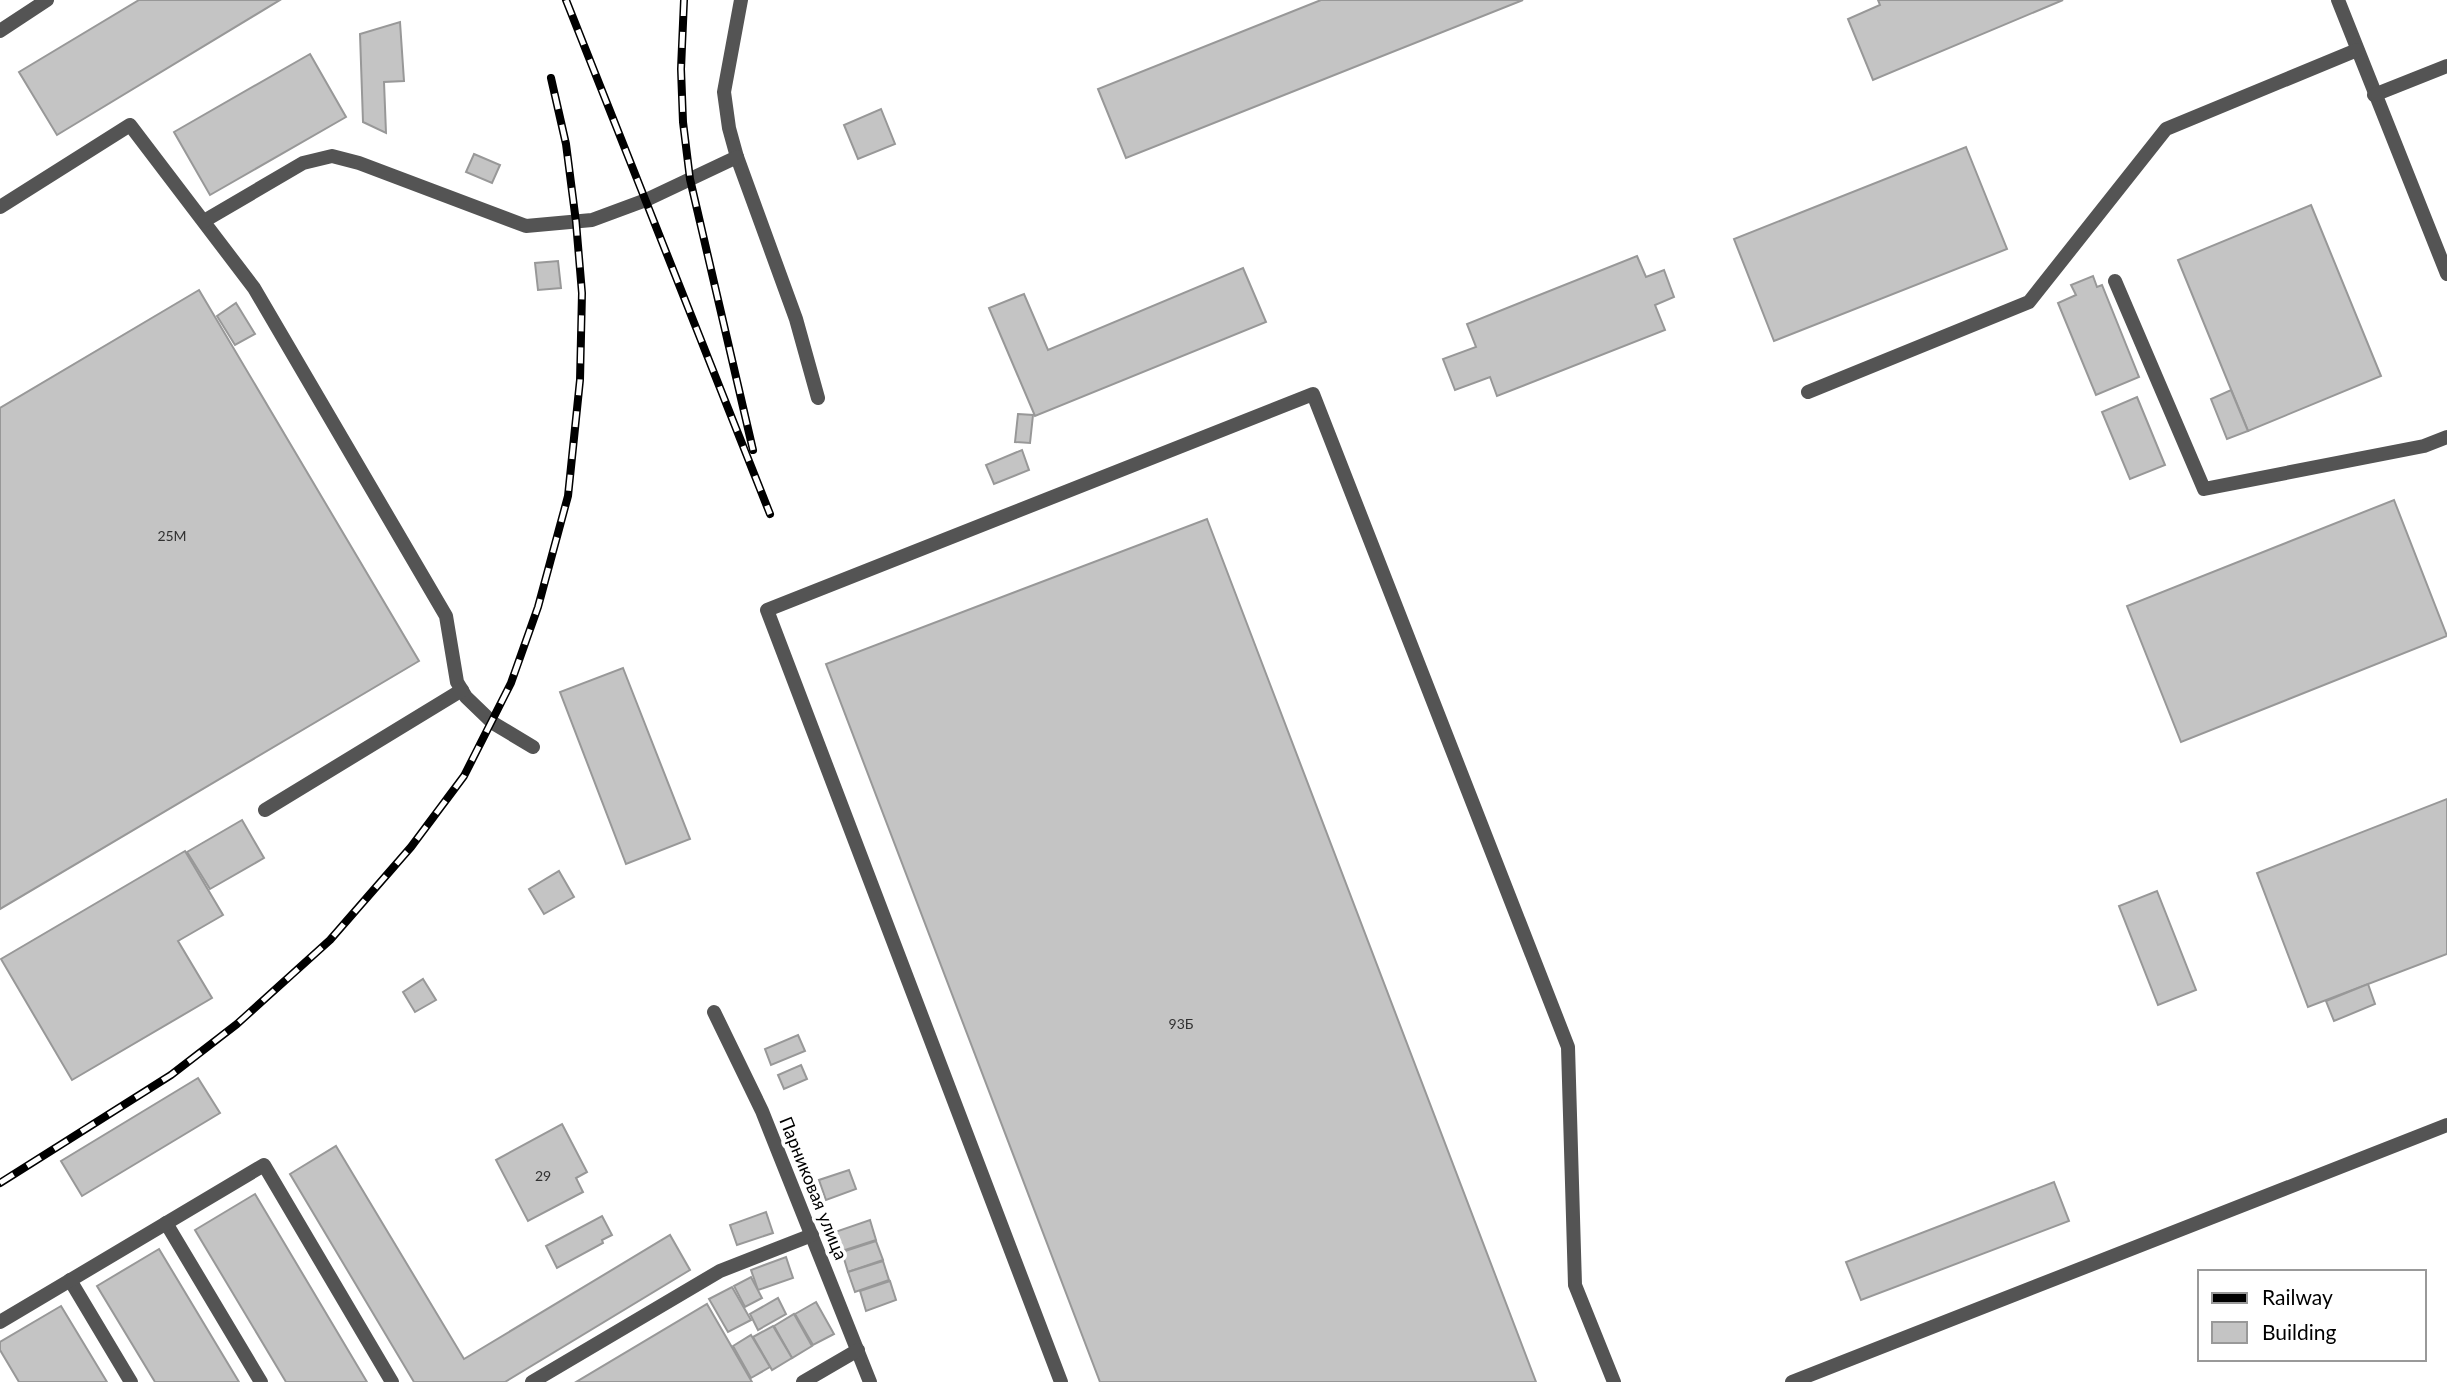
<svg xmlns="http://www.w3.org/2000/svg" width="2447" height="1382" viewBox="0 0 2447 1382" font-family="Lato,sans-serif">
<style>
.building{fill:#c4c4c4;stroke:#989898;stroke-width:2}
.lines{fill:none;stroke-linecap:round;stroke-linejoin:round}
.lane{stroke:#545454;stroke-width:14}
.rail-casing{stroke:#000;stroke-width:8}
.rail{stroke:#fff;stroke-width:5;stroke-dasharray:16;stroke-linecap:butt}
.labels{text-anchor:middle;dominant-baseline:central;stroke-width:7;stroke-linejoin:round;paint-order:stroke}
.number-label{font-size:14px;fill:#313131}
.street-label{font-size:18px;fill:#000;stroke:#fff}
</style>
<rect width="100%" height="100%" fill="#fff"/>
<!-- building -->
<g class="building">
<path d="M 139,0 L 280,0 L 57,135 L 19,72 Z"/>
<path d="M 1321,0 L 1523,0 L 1126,158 L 1098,89 Z"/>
<path d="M 1878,0 L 2063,0 L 1873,80 L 1848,19 L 1880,5 Z"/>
<path d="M 400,22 L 404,81 L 384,82 L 386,133 L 363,122 L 360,34 Z"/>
<path d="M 310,54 L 346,117 L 210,195 L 174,132 Z"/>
<path d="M 881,109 L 895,144 L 858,159 L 844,125 Z"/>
<path d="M 1966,147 L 2007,249 L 1774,341 L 1734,239 Z"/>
<path d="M 474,154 L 500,165 L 492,183 L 466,172 Z"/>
<path d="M 2311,205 L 2381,376 L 2248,431 L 2178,260 Z"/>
<path d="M 1637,256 L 1646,277 L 1664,270 L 1674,297 L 1655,305 L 1665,330 L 1497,396 L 1490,377 L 1455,390 L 1443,359 L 1476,347 L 1467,324 Z"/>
<path d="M 558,261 L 561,288 L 538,290 L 535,263 Z"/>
<path d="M 1243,268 L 1266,322 L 1035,416 L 989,308 L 1024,294 L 1048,350 Z"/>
<path d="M 2093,276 L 2097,287 L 2102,285 L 2139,377 L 2096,395 L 2058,303 L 2076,295 L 2071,285 Z"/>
<path d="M 199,290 L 419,661 L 0,909 L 0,408 Z"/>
<path d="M 236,303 L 255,334 L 235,345 L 217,316 Z"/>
<path d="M 2231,390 L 2248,431 L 2227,439 L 2211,399 Z"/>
<path d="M 2137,397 L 2165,465 L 2130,479 L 2102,412 Z"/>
<path d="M 1018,414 L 1033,415 L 1030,443 L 1015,442 Z"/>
<path d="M 1022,450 L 1029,470 L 994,484 L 986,465 Z"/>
<path d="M 2394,500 L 2447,636 L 2181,742 L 2127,606 Z"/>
<path d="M 1207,519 L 1536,1382 L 1100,1382 L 826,664 Z"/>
<path d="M 623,668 L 690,839 L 626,864 L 560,692 Z"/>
<path d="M 2447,799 L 2447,954 L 2308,1007 L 2257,873 Z"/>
<path d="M 242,820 L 264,858 L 210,889 L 187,852 Z"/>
<path d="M 185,851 L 223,915 L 178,941 L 212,998 L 72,1080 L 1,959 Z"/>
<path d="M 559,871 L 574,897 L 544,914 L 529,889 Z"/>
<path d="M 2157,891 L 2196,990 L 2158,1005 L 2119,906 Z"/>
<path d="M 423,979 L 436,1000 L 415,1012 L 403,992 Z"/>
<path d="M 2368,984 L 2375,1004 L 2334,1021 L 2326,1001 Z"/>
<path d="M 798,1035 L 805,1051 L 771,1065 L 765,1049 Z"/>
<path d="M 801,1065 L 807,1079 L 784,1089 L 778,1075 Z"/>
<path d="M 198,1078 L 220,1113 L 82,1196 L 61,1161 Z"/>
<path d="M 562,1124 L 587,1172 L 576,1178 L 583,1192 L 528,1221 L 496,1160 Z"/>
<path d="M 336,1146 L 464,1359 L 670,1235 L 690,1270 L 505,1382 L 414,1382 L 290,1174 Z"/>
<path d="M 849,1170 L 856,1189 L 826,1200 L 819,1180 Z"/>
<path d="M 2054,1182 L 2069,1221 L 1861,1300 L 1846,1262 Z"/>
<path d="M 255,1194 L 367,1382 L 286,1382 L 195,1230 Z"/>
<path d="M 766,1212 L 773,1233 L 737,1245 L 730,1225 Z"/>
<path d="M 602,1216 L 612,1235 L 602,1240 L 603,1243 L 557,1268 L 546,1246 Z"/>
<path d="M 870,1220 L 876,1240 L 842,1251 L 835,1232 Z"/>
<path d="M 876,1241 L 883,1260 L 848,1272 L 842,1252 Z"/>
<path d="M 159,1249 L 239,1382 L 155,1382 L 97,1286 Z"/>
<path d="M 786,1257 L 793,1278 L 758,1290 L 751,1270 Z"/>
<path d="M 883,1261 L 889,1280 L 855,1292 L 848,1272 Z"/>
<path d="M 751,1277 L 762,1298 L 745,1307 L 734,1286 Z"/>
<path d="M 890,1281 L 896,1300 L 866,1311 L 860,1291 Z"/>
<path d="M 732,1287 L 751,1320 L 728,1332 L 709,1299 Z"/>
<path d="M 778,1298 L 786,1314 L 758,1330 L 750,1314 Z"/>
<path d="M 816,1302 L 834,1334 L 813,1345 L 795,1314 Z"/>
<path d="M 707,1304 L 752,1382 L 576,1382 Z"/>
<path d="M 61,1306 L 107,1382 L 19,1382 L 0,1350 L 0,1342 Z"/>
<path d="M 794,1314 L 812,1346 L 792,1358 L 774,1326 Z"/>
<path d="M 773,1326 L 792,1358 L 772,1370 L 753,1337 Z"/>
<path d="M 751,1335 L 770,1367 L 751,1378 L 733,1346 Z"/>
</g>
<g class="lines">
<!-- lane -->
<g class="lane">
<path d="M 741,0 L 724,92 L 729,128 L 737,157 L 796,319 L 818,398"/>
<path d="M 2338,0 L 2447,274"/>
<path d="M 0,31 L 47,0"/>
<path d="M 2374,95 L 2447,66"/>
<path d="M 0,207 L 130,125 L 254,288 L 446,616 L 457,682 L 466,697 L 493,723 L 533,747"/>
<path d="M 204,221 L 303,163 L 332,156 L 359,163 L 526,226 L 592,220 L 646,200 L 737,157"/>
<path d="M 2115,281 L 2204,489 L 2424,446 L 2447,437"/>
<path d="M 1808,392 L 2029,302 L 2166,129 L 2357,50"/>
<path d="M 265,810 L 462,690"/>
<path d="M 714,1012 L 762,1111 L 870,1382"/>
<path d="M 166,1223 L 261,1382"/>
<path d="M 70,1280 L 131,1382"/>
<path d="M 0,1322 L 264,1165 L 392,1382"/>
<path d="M 532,1382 L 720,1271 L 812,1235"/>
<path d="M 803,1382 L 858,1350"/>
<path d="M 1061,1382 L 767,610 L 1313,394 L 1568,1047 L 1575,1285 L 1614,1382"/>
<path d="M 1792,1382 L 2447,1125"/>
</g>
<defs>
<g id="rail">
<path d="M 566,0 L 770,514"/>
<path d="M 684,0 L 681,69 L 683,122 L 690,179 L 753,450"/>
<path d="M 0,1183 L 171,1075 L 237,1024 L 330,940 L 411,847 L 464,776 L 511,683 L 538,607 L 568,496 L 580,380 L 582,293 L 576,222 L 566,144 L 551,78"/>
</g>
</defs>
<!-- rail casing -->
<use href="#rail" class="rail-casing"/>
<!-- rail -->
<use href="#rail" class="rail"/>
</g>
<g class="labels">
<!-- number labels -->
<g class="number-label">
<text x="172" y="535">25М</text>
<text x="1181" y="1023">93Б</text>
<text x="543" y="1175">29</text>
</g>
<!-- street labels -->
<g class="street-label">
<text transform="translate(814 1188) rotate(68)">Парниковая улица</text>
</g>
</g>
<!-- legend -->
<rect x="2198" y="1270" width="228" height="91" fill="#ffffff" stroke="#999999" stroke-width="2"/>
<rect x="2212" y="1293" width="35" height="10" fill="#000000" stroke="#999999" stroke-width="2"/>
<text x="2262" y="1305" font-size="21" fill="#000000">Railway</text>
<rect x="2212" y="1322" width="35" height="21" fill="#c4c4c4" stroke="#999999" stroke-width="2"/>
<text x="2262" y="1340" font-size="21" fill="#000000">Building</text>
</svg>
